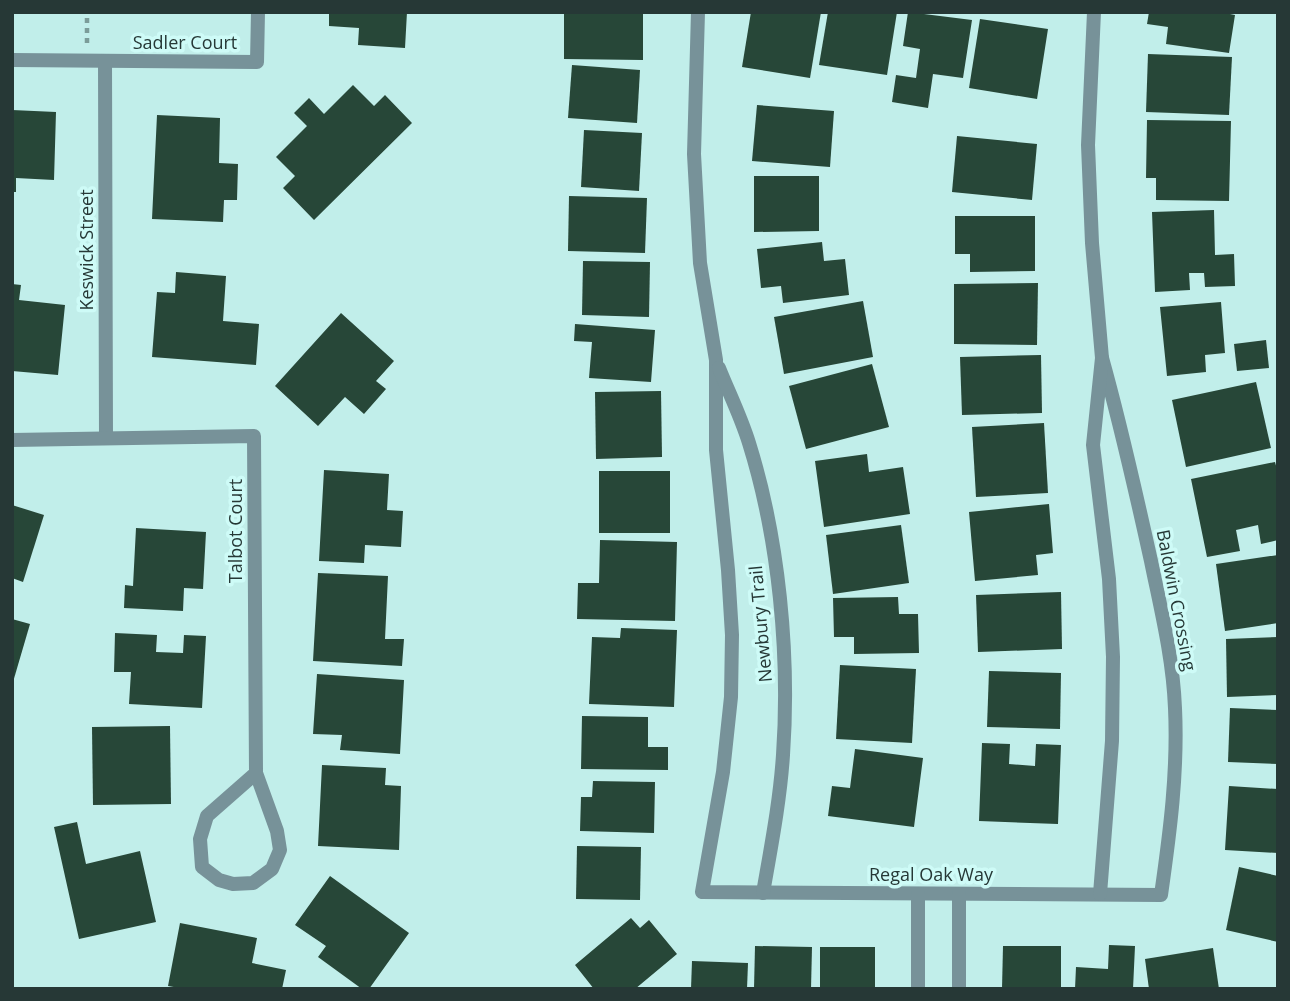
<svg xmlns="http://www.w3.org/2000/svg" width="1290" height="1001" viewBox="0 0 1290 1001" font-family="'Open Sans',sans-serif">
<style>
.building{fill:#274738}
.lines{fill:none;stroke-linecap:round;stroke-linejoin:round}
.path{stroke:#7b9c99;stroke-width:4.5;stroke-dasharray:5 5;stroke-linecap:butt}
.minor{stroke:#779299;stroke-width:14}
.labels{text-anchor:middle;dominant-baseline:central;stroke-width:7;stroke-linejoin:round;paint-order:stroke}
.street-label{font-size:18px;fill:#263836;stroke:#cefbf7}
</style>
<rect width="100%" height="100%" fill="#c1eeea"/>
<!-- building -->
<g class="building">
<path d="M 329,12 L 407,12 L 405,48 L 358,45 L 359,28 L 329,26 Z"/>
<path d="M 564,12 L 643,12 L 643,60 L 564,59 Z"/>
<path d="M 751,12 L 821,12 L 810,78 L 742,67 Z"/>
<path d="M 828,12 L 897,12 L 887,75 L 819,65 Z"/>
<path d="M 908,12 L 972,20 L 963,78 L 933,74 L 928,108 L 892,102 L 896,75 L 916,78 L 920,49 L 903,46 Z"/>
<path d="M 1149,12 L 1220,12 L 1235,15 L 1229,53 L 1166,44 L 1168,27 L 1147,24 Z"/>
<path d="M 980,19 L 1048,29 L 1037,99 L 969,88 Z"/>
<path d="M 1148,54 L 1232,57 L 1229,115 L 1146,112 Z"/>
<path d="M 572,65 L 640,70 L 637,123 L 568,118 Z"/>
<path d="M 353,85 L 374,106 L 385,95 L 412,123 L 314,220 L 283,188 L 295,176 L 276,157 L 307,126 L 294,113 L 309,98 L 324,114 Z"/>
<path d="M 757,105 L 834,111 L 830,167 L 752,161 Z"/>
<path d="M 12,110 L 56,112 L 54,180 L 16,178 L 16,192 L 12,192 Z"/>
<path d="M 157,115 L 220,118 L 219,163 L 238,164 L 237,200 L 224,200 L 223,222 L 152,219 Z"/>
<path d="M 1147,120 L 1231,121 L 1229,201 L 1156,200 L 1156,178 L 1146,178 Z"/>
<path d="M 584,130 L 642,133 L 639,191 L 581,187 Z"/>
<path d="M 957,136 L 1037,144 L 1032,200 L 952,192 Z"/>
<path d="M 754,176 L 819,176 L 819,231 L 754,232 Z"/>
<path d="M 569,196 L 647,198 L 645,253 L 568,251 Z"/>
<path d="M 1214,210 L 1215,255 L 1234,254 L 1235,286 L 1205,287 L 1204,273 L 1189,273 L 1190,290 L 1155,292 L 1152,212 Z"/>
<path d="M 955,216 L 1035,216 L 1035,271 L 970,272 L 970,254 L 955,254 Z"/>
<path d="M 822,242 L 824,261 L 845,259 L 849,295 L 783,303 L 781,286 L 761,288 L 757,249 Z"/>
<path d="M 583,261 L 650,262 L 649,317 L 582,315 Z"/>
<path d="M 176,272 L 226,276 L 223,321 L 259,324 L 256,365 L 152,357 L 157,292 L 175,293 Z"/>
<path d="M 1038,283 L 1037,345 L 954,344 L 954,284 Z"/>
<path d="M 12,284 L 21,285 L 19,300 L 65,305 L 58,375 L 12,371 Z"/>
<path d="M 863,301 L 873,357 L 784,374 L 774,317 Z"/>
<path d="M 1221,302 L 1225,353 L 1205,355 L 1206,372 L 1167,376 L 1160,307 Z"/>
<path d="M 341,313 L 394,361 L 376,381 L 386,389 L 364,414 L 345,397 L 318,426 L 275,386 Z"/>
<path d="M 575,324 L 655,330 L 651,382 L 589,378 L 592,342 L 574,341 Z"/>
<path d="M 1266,340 L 1269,368 L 1237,371 L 1234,344 Z"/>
<path d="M 1041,355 L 1042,413 L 962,415 L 960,357 Z"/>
<path d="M 872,364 L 889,427 L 806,449 L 789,386 Z"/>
<path d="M 1256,382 L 1271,448 L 1186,467 L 1172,400 Z"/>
<path d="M 661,391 L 662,457 L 596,459 L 595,392 Z"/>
<path d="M 1044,423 L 1048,493 L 976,497 L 972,427 Z"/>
<path d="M 867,454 L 869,472 L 903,467 L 910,514 L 824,527 L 815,461 Z"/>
<path d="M 1275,462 L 1278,473 L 1278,540 L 1261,544 L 1258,525 L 1236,530 L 1240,551 L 1207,557 L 1191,479 Z"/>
<path d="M 324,470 L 389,474 L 387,510 L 403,511 L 401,547 L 365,545 L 364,563 L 319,561 Z"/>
<rect x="599" y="471" width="71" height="62"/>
<path d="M 1049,504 L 1053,553 L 1036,555 L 1038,575 L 975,581 L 969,512 Z"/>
<path d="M 12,505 L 44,515 L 23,582 L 12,578 Z"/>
<path d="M 901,525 L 909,583 L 833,594 L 826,535 Z"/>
<path d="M 136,528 L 206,532 L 203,589 L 184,588 L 183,611 L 124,608 L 125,585 L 133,586 Z"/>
<path d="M 600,540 L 677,542 L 675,621 L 577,619 L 578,583 L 599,583 Z"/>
<path d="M 1278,555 L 1278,623 L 1225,631 L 1216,564 Z"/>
<path d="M 318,573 L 388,576 L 385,639 L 404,639 L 402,666 L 313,661 Z"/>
<path d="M 1061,592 L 1062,649 L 978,652 L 976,595 Z"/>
<path d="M 898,597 L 899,614 L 918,614 L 919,653 L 854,654 L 854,637 L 834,637 L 833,598 Z"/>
<path d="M 12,619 L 30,624 L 13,682 L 12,682 Z"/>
<path d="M 621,628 L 677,630 L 674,707 L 589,704 L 592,637 L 620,638 Z"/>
<path d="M 115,633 L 157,635 L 156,652 L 183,653 L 184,635 L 206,636 L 202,708 L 129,704 L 131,672 L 114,672 Z"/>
<path d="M 1278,637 L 1278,695 L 1227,697 L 1226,639 Z"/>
<path d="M 840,665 L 916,669 L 912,743 L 836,739 Z"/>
<path d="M 989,671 L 1061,673 L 1060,729 L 987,727 Z"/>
<path d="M 317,674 L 404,680 L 400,754 L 340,750 L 342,735 L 313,734 Z"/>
<path d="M 1230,708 L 1278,710 L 1278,764 L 1228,762 Z"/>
<path d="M 582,716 L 648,717 L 648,747 L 668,747 L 668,770 L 581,769 Z"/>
<path d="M 170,726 L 171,804 L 93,805 L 92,727 Z"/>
<path d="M 982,743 L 1010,744 L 1009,764 L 1035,766 L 1036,744 L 1061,745 L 1058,824 L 979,821 Z"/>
<path d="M 855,749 L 923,758 L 914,827 L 828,816 L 832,786 L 850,788 Z"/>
<path d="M 322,765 L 386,768 L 385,785 L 401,786 L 399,850 L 318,846 Z"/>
<path d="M 593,781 L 655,782 L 654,833 L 580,831 L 581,797 L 592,797 Z"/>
<path d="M 1229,786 L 1278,789 L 1278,853 L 1225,850 Z"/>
<path d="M 77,822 L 86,864 L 140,851 L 156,922 L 79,939 L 54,827 Z"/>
<path d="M 577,846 L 641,847 L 640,900 L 576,899 Z"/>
<path d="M 1239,867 L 1278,876 L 1278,942 L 1226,930 Z"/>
<path d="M 330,876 L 409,933 L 369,989 L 362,989 L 318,957 L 326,946 L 295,925 Z"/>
<path d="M 631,918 L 640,928 L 649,920 L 677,954 L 635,989 L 594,989 L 575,965 Z"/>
<path d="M 180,923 L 257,938 L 252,963 L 286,970 L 282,989 L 185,989 L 168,986 Z"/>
<path d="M 1109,945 L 1135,946 L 1133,989 L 1075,989 L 1076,967 L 1108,969 Z"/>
<path d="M 755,946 L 812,947 L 811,989 L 754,989 Z"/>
<path d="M 1003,946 L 1061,946 L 1061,989 L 1002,989 Z"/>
<rect x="820" y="947" width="55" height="42"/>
<path d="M 1213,948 L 1219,989 L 1149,989 L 1145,959 Z"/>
<path d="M 692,961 L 748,963 L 747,989 L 691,989 Z"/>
</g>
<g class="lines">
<!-- path -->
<path class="path" d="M 87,43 L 87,12"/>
<!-- minor -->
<g class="minor">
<path d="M 698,12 L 694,154 L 700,263 L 716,360 L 716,450 L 728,570 L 732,635 L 731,697 L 723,772 L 702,892 L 1161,895 C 1170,832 1178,771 1175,708 C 1173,658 1161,610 1151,561 C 1136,493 1121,426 1102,358"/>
<path d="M 1094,12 L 1088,145 L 1092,243 L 1102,358 L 1093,445 L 1109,579 L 1113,657 L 1112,741 L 1100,894"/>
<path d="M 12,60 L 257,62 L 258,12"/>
<path d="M 105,61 L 106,438"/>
<path d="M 719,368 C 729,393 741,417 749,443 C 779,539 790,655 783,755 C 780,801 771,847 763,893"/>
<path d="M 12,440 L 254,436 L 256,773 L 277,831 L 280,850 L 272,869 L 253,883 L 233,884 L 219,880 L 202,867 L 200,839 L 207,816 L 256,773"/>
<path d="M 918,989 L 918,894"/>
<path d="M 959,989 L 959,894"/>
</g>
</g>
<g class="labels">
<!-- street labels -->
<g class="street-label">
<text x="185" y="42">Sadler Court</text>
<text transform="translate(86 250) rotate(-90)">Keswick Street</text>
<text transform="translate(235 531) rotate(-90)">Talbot Court</text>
<text transform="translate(1177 600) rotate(79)">Baldwin Crossing</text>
<text transform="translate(760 624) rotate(-95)">Newbury Trail</text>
<text x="931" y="874">Regal Oak Way</text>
</g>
</g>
<!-- border -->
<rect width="1290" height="1001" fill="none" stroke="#263836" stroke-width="28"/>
</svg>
